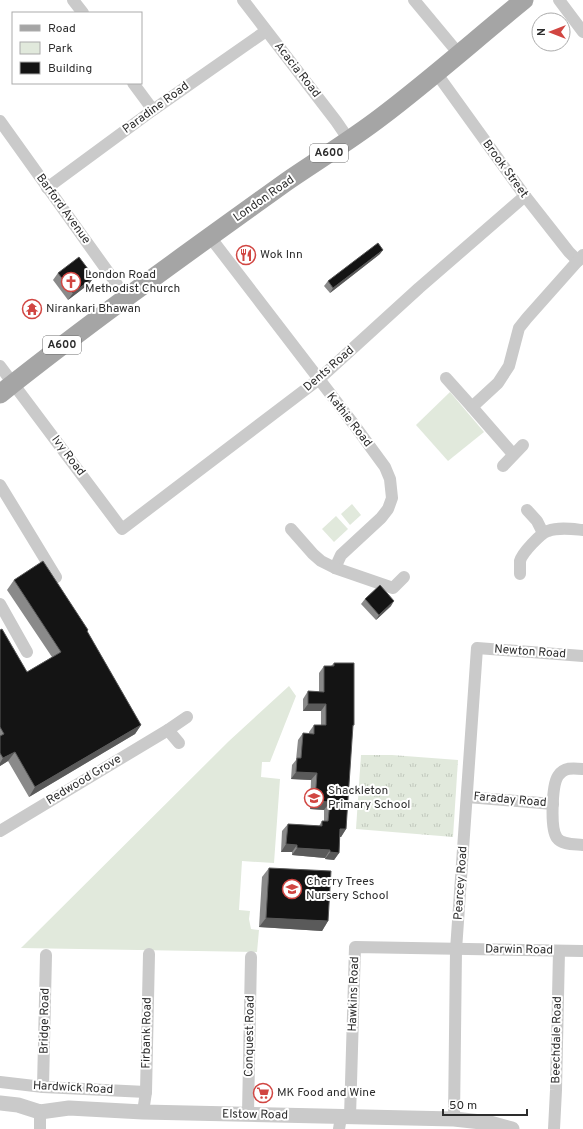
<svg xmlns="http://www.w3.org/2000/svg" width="583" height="1129" viewBox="0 0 583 1129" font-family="Overpass,sans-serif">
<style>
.grass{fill:url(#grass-tufts)}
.park{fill:#e1e9dc}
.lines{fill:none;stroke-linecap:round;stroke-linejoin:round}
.minor{stroke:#cacaca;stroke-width:12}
.tertiary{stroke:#cacaca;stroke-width:15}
.primary{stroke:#a5a5a5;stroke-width:19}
.wall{fill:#8a8a8a}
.shaded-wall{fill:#5a5a5a}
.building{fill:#141414;stroke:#5a5a5a}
.labels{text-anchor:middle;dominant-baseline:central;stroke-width:4;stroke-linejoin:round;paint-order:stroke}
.shield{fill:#fff;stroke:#6c6c6c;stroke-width:1}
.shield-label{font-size:11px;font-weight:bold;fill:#2d2d2d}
.street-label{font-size:12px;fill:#2d2d2d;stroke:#fff}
.poi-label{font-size:12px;fill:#2d2d2d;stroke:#fff;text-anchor:start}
</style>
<defs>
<pattern id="grass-tufts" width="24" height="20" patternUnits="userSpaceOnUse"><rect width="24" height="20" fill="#e1e9dc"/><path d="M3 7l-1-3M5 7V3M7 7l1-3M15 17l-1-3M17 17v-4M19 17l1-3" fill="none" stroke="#c1c8bd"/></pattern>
</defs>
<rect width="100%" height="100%" fill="#fff"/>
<!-- grass -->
<path class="grass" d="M 361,755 L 392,755 L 458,760 L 453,837 L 356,829 Z"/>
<!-- park -->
<g class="park">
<path d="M 450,392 L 484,432 L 448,461 L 416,425 Z"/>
<path d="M 352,504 L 361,515 L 350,525 L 341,514 Z"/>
<path d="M 336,516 L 348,529 L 334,542 L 322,529 Z"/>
<path d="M 289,686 L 296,696 L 270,762 L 262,762 L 261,777 L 280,779 L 274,863 L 242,861 L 239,910 L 250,911 L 249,919 L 251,929 L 259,930 L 257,952 L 21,948 L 229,741 Z"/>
</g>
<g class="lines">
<!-- minor -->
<g class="minor">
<path d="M 73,0 L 83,13"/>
<path d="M 243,0 L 336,121 L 349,140"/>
<path d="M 414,0 L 459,54"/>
<path d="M 559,0 L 583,32"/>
<path d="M 437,74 L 525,196 L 569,252 L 578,261"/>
<path d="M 133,83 L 153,110"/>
<path d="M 0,121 L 126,297"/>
<path d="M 47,188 L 153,110 L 266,31"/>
<path d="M 210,237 L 355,426 L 385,467 L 390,479 L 392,498 L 388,509 L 381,518 L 341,555 L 335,568"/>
<path d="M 0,366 L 122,529 L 318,380 L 419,288 L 525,196"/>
<path d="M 446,378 L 472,407"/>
<path d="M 513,454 L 472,407 L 498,383 L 509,366 L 519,328 L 527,318 L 583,255"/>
<path d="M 503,466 L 523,445"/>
<path d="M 0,485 L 56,577"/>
<path d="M 527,510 L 537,521 L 543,533"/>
<path d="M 291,529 L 313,554 L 321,561 L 335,568 L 393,588 L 404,577"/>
<path d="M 520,574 C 520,570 520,565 520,561 C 522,553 541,533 548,531 C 559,527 572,529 583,530"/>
<path d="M 0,604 L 27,652"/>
<path d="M 168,730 L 179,743"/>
<path d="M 583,769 C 573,768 564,767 558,776 C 552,785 550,829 557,838 C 562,845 575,844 583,845"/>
<path d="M 467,797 L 553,804"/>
<path d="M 0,831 L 168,730 L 187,717"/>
<path d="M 0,1082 L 43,1087 L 146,1092"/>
<path d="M 43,1087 L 46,955"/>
<path d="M 40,1112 L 40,1129"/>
<path d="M 143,1112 L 146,1092 L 149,954"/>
<path d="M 248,1114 L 251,957"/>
<path d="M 350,1117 L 355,947 L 583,951"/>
<path d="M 454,1119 L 456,950 L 477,648 L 583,656"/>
<path d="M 339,1129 L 341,1117"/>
<path d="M 554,1129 L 556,1090 L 559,951"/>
</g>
<!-- tertiary -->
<path class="tertiary" d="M 0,1103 L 18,1105 L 40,1112 L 69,1108 L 143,1112 L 454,1119 L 490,1123 L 512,1129"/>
<!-- primary -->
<path class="primary" d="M 0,394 C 93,320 190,251 286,182 C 318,160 351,140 381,117 C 430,80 476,39 524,0"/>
</g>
<!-- wall -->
<g class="wall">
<path d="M 380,254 L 330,293 L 324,286 L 328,281 Z"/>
<path d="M 58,273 L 94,277 L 89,284 L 68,300 L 53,280 Z"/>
<path d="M 14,580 L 88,630 L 87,631 L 141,725 L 135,734 L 29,797 L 8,761 L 0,766 L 0,630 L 27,672 L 52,657 L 7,590 Z"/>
<path d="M 365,599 L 391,606 L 376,620 L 361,604 Z"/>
<path d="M 334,663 L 354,725 L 352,727 L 346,829 L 341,837 L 340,837 L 339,853 L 334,860 L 325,859 L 325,858 L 292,855 L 292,852 L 281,852 L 282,831 L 288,824 L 319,826 L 322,821 L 324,821 L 324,810 L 310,809 L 311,780 L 291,779 L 292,765 L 296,760 L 298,740 L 303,733 L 309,734 L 309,732 L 314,725 L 321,725 L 321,711 L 303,711 L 303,699 L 308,691 L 319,692 L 319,673 L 324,666 L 331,666 Z"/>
<path d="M 269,868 L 328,921 L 322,931 L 259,927 L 262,877 Z"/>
</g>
<!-- shaded-wall -->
<g class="shaded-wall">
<path d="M 383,250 L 380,254 L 330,293 L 333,288 Z"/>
<path d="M 94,277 L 89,284 L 68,300 L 73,293 Z"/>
<path d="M 394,601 L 391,606 L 376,620 L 379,615 Z"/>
<path d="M 308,704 L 326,704 L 321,711 L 303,711 Z"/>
<path d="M 141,725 L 135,734 L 29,797 L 35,787 Z"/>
<path d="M 15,752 L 8,761 L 0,766 L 0,763 L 3,758 Z"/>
<path d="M 296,772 L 317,773 L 311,780 L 291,779 Z"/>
<path d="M 315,801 L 330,802 L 324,810 L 310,809 Z"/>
<path d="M 340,829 L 346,829 L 341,837 L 335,836 Z"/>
<path d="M 286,844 L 297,845 L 292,852 L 281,852 Z"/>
<path d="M 297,848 L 330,850 L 325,858 L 292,855 Z"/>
<path d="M 330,852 L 339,853 L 334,860 L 325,859 Z"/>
<path d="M 266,918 L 328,921 L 322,931 L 259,927 Z"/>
</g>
<!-- building -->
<g class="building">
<path d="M 378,243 L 383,250 L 333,288 L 328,281 Z"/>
<path d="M 79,257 L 94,277 L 73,293 L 58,273 Z"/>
<path d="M 43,561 L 88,630 L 87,631 L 141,725 L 35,787 L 15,752 L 3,758 L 0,753 L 0,736 L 4,734 L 0,727 L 0,630 L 2,629 L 27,672 L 61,652 L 14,580 Z"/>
<path d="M 380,585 L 394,601 L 379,615 L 365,599 Z"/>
<path d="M 334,663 L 354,663 L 354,725 L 353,725 L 346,829 L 340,829 L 339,853 L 330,852 L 330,850 L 297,848 L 297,845 L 286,844 L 288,824 L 322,826 L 322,821 L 328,821 L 330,802 L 315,801 L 317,773 L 296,772 L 297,758 L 301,758 L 303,733 L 314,734 L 314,725 L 326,725 L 326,704 L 308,704 L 308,691 L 324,692 L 324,666 L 334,666 Z"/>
<path d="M 269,868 L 331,871 L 328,921 L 266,918 Z"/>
</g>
<!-- icons -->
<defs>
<symbol id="restaurant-ring" viewBox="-11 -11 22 22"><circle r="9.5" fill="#fff" stroke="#d14642" stroke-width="1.5"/><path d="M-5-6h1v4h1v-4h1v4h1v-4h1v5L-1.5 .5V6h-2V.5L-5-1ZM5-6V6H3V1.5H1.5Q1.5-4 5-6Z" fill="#d14642"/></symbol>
<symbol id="church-ring" viewBox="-11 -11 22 22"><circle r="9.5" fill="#fff" stroke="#d14642" stroke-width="1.5"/><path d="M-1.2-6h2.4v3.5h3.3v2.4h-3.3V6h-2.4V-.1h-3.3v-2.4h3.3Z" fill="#d14642"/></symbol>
<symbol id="temple-ring" viewBox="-11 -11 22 22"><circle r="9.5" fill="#fff" stroke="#d14642" stroke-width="1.5"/><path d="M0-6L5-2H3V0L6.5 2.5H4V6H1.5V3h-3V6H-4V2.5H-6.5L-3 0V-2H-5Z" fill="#d14642"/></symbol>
<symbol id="school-ring" viewBox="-11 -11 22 22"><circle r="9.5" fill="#fff" stroke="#d14642" stroke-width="1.5"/><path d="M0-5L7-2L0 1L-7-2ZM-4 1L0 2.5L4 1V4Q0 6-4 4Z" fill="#d14642"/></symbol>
<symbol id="supermarket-ring" viewBox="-11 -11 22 22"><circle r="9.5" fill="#fff" stroke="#d14642" stroke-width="1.5"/><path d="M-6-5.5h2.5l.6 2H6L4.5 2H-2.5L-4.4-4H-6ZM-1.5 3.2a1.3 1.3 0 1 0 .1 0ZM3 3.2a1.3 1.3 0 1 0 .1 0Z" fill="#d14642"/></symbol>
</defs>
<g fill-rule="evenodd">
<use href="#restaurant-ring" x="235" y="244" width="22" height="22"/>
<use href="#church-ring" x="60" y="271" width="22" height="22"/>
<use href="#temple-ring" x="21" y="298" width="22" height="22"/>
<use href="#school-ring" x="303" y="787" width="22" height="22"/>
<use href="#school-ring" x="281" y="878" width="22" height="22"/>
<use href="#supermarket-ring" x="252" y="1082" width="22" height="22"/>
</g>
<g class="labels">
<!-- shield labels -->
<g class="shield">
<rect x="310" y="144" width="38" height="18" rx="3"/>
<rect x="43" y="336" width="38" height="18" rx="3"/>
</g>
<g class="shield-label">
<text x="329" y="153">A600</text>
<text x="62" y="345">A600</text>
</g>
<!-- street labels -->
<g class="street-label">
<text transform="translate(297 70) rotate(52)">Acacia Road</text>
<text transform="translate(156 108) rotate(-36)">Paradine Road</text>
<text transform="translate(505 169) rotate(54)">Brook Street</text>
<text transform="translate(264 199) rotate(-35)">London Road</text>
<text transform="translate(63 209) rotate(54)">Barford Avenue</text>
<text transform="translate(329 369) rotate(-41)">Dents Road</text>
<text transform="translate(349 420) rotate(52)">Kathie Road</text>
<text transform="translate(68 456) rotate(53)">Ivy Road</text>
<text transform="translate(530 652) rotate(4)">Newton Road</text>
<text transform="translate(84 780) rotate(-31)">Redwood Grove</text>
<text transform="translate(510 800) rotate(5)">Faraday Road</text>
<text transform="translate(461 883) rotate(-86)">Pearcey Road</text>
<text transform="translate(519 950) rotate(1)">Darwin Road</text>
<text transform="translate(354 994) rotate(-88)">Hawkins Road</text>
<text transform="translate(45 1021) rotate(-89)">Bridge Road</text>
<text transform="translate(147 1033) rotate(-89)">Firbank Road</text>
<text transform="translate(250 1036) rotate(-89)">Conquest Road</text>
<text transform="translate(557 1040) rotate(-89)">Beechdale Road</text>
<text transform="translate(73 1088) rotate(3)">Hardwick Road</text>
<text transform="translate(255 1115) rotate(1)">Elstow Road</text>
</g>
<!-- poi labels -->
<g class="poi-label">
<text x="260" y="255">Wok Inn</text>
<text x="85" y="275">London Road<tspan x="85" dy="14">Methodist Church</tspan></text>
<text x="46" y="309">Nirankari Bhawan</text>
<text x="328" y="791">Shackleton<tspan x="328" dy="14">Primary School</tspan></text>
<text x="306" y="882">Cherry Trees<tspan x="306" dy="14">Nursery School</tspan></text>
<text x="277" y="1093">MK Food and Wine</text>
</g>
</g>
<!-- legend -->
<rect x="12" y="12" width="130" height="72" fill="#ffffff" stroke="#ababab"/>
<rect x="20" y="25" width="20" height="6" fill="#a5a5a5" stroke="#ababab"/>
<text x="48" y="32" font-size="12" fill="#2d2d2d">Road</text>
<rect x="20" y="42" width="20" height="12" fill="#e1e9dc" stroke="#ababab"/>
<text x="48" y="52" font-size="12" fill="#2d2d2d">Park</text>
<rect x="20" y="62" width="20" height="12" fill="#141414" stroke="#ababab"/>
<text x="48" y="72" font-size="12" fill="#2d2d2d">Building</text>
<!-- north arrow -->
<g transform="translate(551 32) rotate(270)"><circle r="19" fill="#ffffff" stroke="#ababab"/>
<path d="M0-3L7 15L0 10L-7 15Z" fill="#d14642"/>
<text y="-6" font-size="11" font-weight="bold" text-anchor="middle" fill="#2d2d2d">N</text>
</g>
<!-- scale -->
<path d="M443 1109v6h84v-6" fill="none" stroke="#2d2d2d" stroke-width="2"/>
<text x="449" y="1109" font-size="12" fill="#2d2d2d" stroke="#ffffff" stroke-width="3" paint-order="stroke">50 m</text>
</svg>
